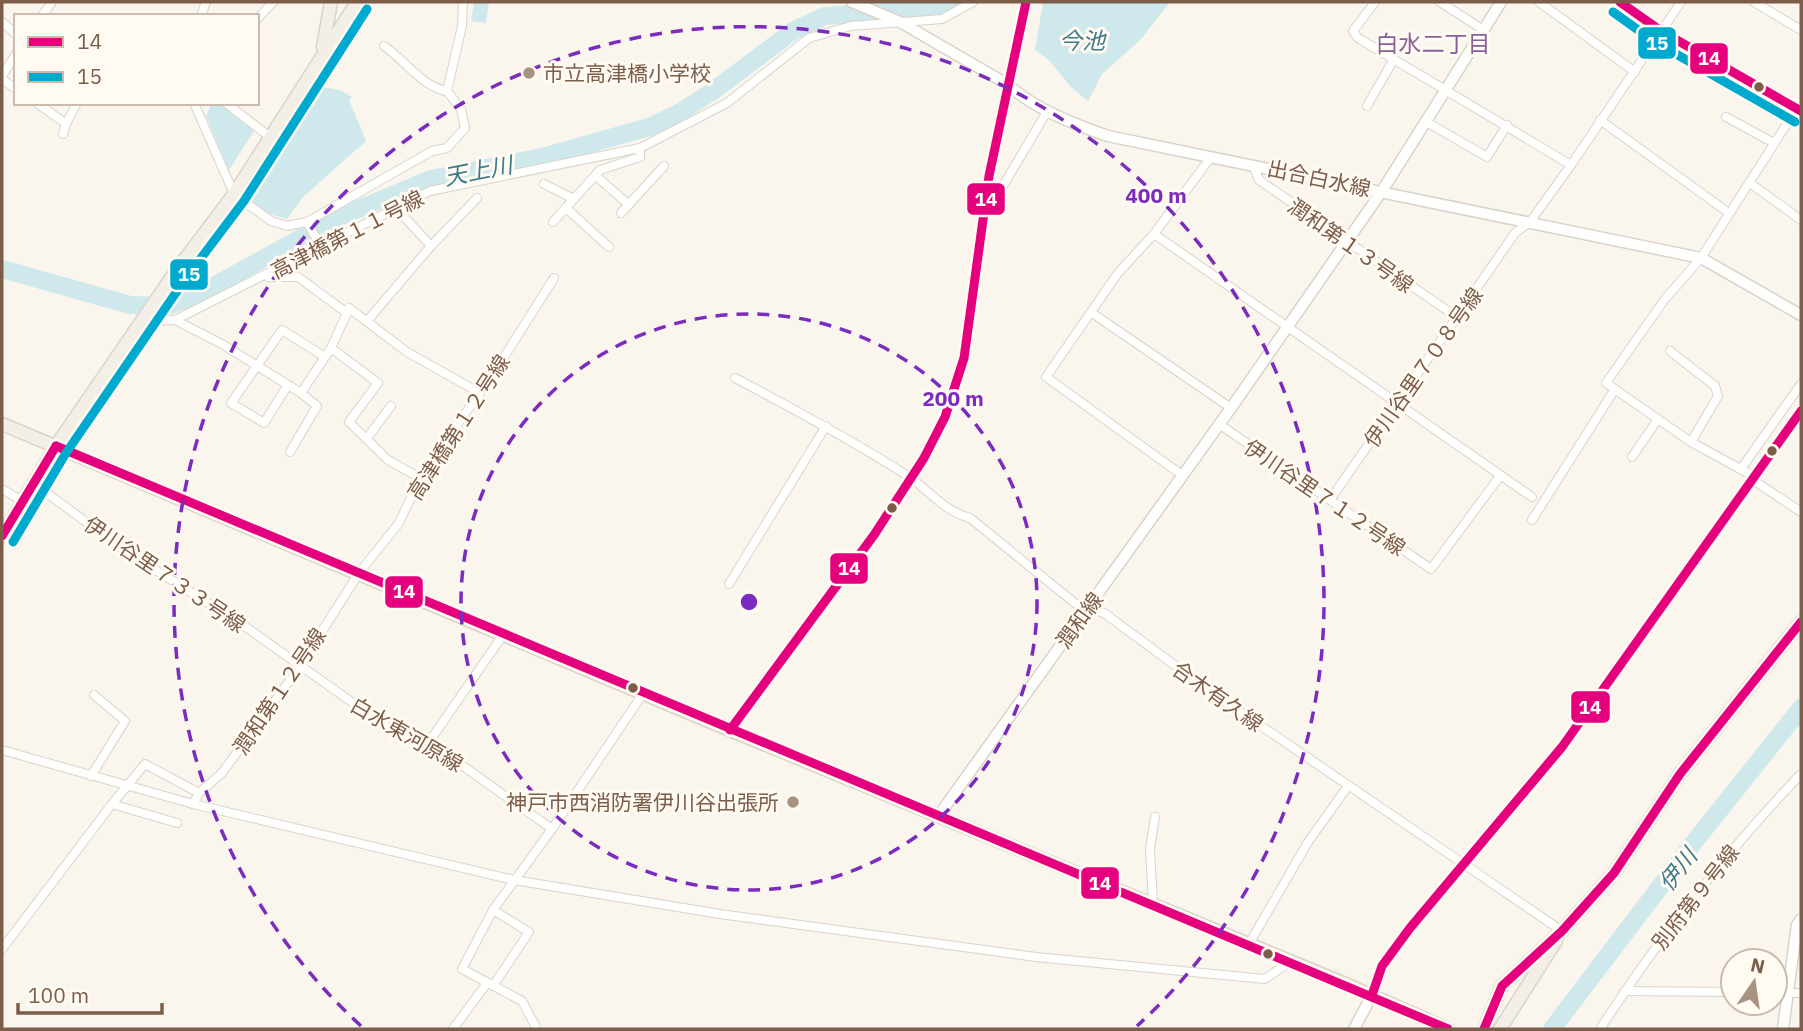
<svg xmlns="http://www.w3.org/2000/svg" width="1803" height="1031" viewBox="0 0 1803 1031" font-family="'IBM Plex Sans','Noto Sans JP',sans-serif">
<style>
.water{fill:#cee8eb}
.lines{fill:none;stroke-linecap:round;stroke-linejoin:round}
.river{stroke:#cee8eb;stroke-width:18}
.minor-casing{stroke:#d9d3cc;stroke-width:10}
.tertiary-casing{stroke:#d9d3cc;stroke-width:13}
.primary-casing{stroke:#dbd2ca;stroke-width:15}
.minor{stroke:#fefefc;stroke-width:8}
.tertiary{stroke:#fefefc;stroke-width:10}
.primary{stroke:#f4efe6;stroke-width:12}
.bus-1-casing{stroke:#fffaf2;stroke-width:14}
.bus-2-casing{stroke:#fffaf2;stroke-width:14}
.bus-1{stroke:#e5007d;stroke-width:9}
.bus-2{stroke:#00a9ce;stroke-width:9}
.ring{fill:none;stroke:#7b2cbf;stroke-width:3.5;stroke-dasharray:12 9}
.poi-dot{fill:#a89383;stroke:#fffaf2;stroke-width:2.5}
.bus-dot{fill:#7c5d4a;stroke:#fffaf2;stroke-width:2.5}
.labels{text-anchor:middle;dominant-baseline:central;stroke-width:6;stroke-linejoin:round;paint-order:stroke}
.poi-label{font-size:21px;fill:#7c5d4a;stroke:#fffaf2;text-anchor:start}
.street-label{font-size:21px;fill:#7c5d4a;stroke:#fffaf2}
.water-label{font-size:23px;font-style:italic;fill:#3e7b89;stroke:#fffaf2}
.neighbourhood-label{font-size:23px;fill:#876298;stroke:#fffaf2}
.centre{fill:#7b2cbf;stroke:#fffaf2;stroke-width:3.5}
.ring-label{font-size:21px;text-anchor:middle;font-weight:bold;fill:#7b2cbf;stroke:#fffaf2;stroke-width:6;stroke-linejoin:round;paint-order:stroke}
.line-badge{stroke:#fffaf2;stroke-width:2.5}
.badge-label{font-size:19px;text-anchor:middle;font-weight:bold;fill:#fff}
</style>
<rect width="100%" height="100%" fill="#faf6ee"/>
<!-- water -->
<g class="water">
<path d="M 474,2 L 489,2 L 486,23 L 471,21 Z"/>
<path d="M 1043,2 L 1170,2 L 1141,39 L 1102,74 L 1088,101 L 1071,87 L 1048,59 L 1035,50 Z"/>
<path d="M 322,87 L 340,90 L 352,97 L 349,100 L 366,141 L 303,197 L 287,219 L 269,214 L 244,198 L 311,91 Z"/>
<path d="M 212,103 L 219,103 L 254,131 L 229,170 L 206,116 Z"/>
</g>
<g class="lines">
<!-- river -->
<g class="river">
<path d="M 2,269 L 130,305 L 168,306 L 201,293 L 339,217 L 431,179 L 546,156 L 649,127 L 677,114 L 713,91 L 793,31 L 825,16 L 938,7 L 950,2"/>
<path d="M 1552,1029 L 1691,846 L 1801,708"/>
</g>
<defs>
<g id="minor">
<path d="M 1375,2 L 1353,31 L 1358,38 L 1571,165"/>
<path d="M 1440,2 L 1482,29"/>
<path d="M 1539,2 L 1635,72"/>
<path d="M 1754,2 L 1801,30"/>
<path d="M 42,16 L 52,2"/>
<path d="M 201,16 L 206,2"/>
<path d="M 257,19 L 273,2"/>
<path d="M 2,22 L 16,34"/>
<path d="M 384,46 C 405,60 422,87 447,91"/>
<path d="M 2,76 L 16,54"/>
<path d="M 2,79 L 16,89"/>
<path d="M 37,103 L 66,124 L 77,103"/>
<path d="M 194,103 L 234,194 L 271,221 L 287,226 L 307,222 L 432,151 L 447,148 L 465,128 L 461,109 L 447,91 L 462,26 L 463,2"/>
<path d="M 226,103 L 270,137"/>
<path d="M 1367,106 L 1394,59"/>
<path d="M 1726,117 L 1774,143"/>
<path d="M 1600,120 L 1729,213"/>
<path d="M 1425,121 L 1487,157 L 1507,125"/>
<path d="M 63,134 L 66,124"/>
<path d="M 1253,165 L 1259,180 L 1458,318"/>
<path d="M 596,176 L 628,204"/>
<path d="M 1750,183 L 1801,220"/>
<path d="M 544,184 L 574,199"/>
<path d="M 396,208 L 431,246 L 477,198"/>
<path d="M 566,208 L 609,247"/>
<path d="M 621,213 L 664,166"/>
<path d="M 985,216 L 1048,110"/>
<path d="M 307,222 L 322,248"/>
<path d="M 553,222 L 600,170 L 640,157 L 640,148"/>
<path d="M 1154,234 L 1532,497"/>
<path d="M 268,277 L 298,277 L 347,313 L 349,308 L 407,352 L 480,393"/>
<path d="M 1092,313 L 1231,408"/>
<path d="M 175,320 L 222,344 L 301,393"/>
<path d="M 368,320 L 431,246"/>
<path d="M 142,321 L 175,320 L 430,191 L 640,148 L 727,103 L 809,38 L 851,26 L 942,19 L 973,2"/>
<path d="M 331,348 L 378,383 L 349,422 L 388,460 L 420,478"/>
<path d="M 1670,351 L 1715,386 L 1718,396 L 1691,442"/>
<path d="M 735,378 C 794,409 852,440 908,476 C 929,490 945,512 970,518 L 1076,604 L 1104,613 L 1207,689 L 1562,931"/>
<path d="M 288,385 L 264,423 L 231,403 L 282,330 L 325,357"/>
<path d="M 1219,424 L 1431,569 L 1500,476"/>
<path d="M 368,437 L 391,406"/>
<path d="M 290,452 L 317,406 L 301,393 L 331,348 L 347,313"/>
<path d="M 1632,457 L 1658,419"/>
<path d="M 1741,469 L 1801,384"/>
<path d="M 1182,475 L 1046,377 L 1118,273 L 1154,234 L 1211,157"/>
<path d="M 1755,477 L 1691,442 L 1606,383 L 1665,299 L 1701,258 L 1797,108"/>
<path d="M 1753,480 L 1801,512"/>
<path d="M 33,483 L 127,552 L 243,625 L 373,717 L 400,735 L 429,742 L 552,829 L 644,692"/>
<path d="M 2,489 L 22,501"/>
<path d="M 1330,500 L 1515,233 L 1530,222 L 1571,165 L 1681,2"/>
<path d="M 1532,520 L 1615,389"/>
<path d="M 729,584 L 826,426"/>
<path d="M 429,742 L 503,635"/>
<path d="M 2,750 L 193,804 L 514,880 L 720,914 L 1036,957 L 1265,979 L 1291,961"/>
<path d="M 91,776 L 125,721 L 94,695"/>
<path d="M 112,804 L 145,764 L 199,793"/>
<path d="M 193,804 L 199,793 L 222,773 L 296,672 L 359,573 L 399,523 L 420,478 L 499,365 L 554,278"/>
<path d="M 1153,905 L 1150,849 L 1155,817"/>
<path d="M 1249,944 L 1308,842 L 1348,786"/>
<path d="M 2,949 L 112,804 L 177,823"/>
<path d="M 493,986 L 529,932 L 493,910"/>
<path d="M 1625,991 L 1733,992"/>
<path d="M 1775,993 L 1801,993"/>
<path d="M 453,1029 L 487,983"/>
<path d="M 537,1029 L 522,1001 L 462,969 L 493,910 L 552,829"/>
<path d="M 1600,1029 C 1659,938 1726,852 1801,774"/>
</g>
<g id="tertiary">
<path d="M 852,2 L 900,22 L 1007,84 C 1035,109 1073,124 1108,136 L 1701,258 L 1801,315"/>
<path d="M 1620,2 L 1661,31 L 1801,111"/>
<path d="M 730,730 L 874,535 L 924,458 L 945,417 L 964,358 L 989,176 L 1026,2"/>
<path d="M 939,815 L 1231,408 L 1382,191 L 1501,2"/>
<path d="M 1354,1029 L 1372,995 L 1382,966 L 1410,928 L 1562,747 L 1801,411"/>
<path d="M 1783,1029 L 1797,925 L 1801,919"/>
</g>
<g id="primary">
<path d="M 323,47 L 331,2"/>
<path d="M 2,424 L 730,730 L 1343,983 L 1448,1029"/>
<path d="M 2,536 L 56,446 L 176,271 L 234,194 L 357,2"/>
<path d="M 1484,1029 L 1502,986 L 1562,931 L 1614,873 L 1680,774 L 1801,622"/>
<path d="M 1500,1029 L 1556,941"/>
</g>
</defs>
<!-- minor casing -->
<use href="#minor" class="minor-casing"/>
<!-- tertiary casing -->
<use href="#tertiary" class="tertiary-casing"/>
<!-- primary casing -->
<use href="#primary" class="primary-casing"/>
<!-- minor -->
<use href="#minor" class="minor"/>
<!-- tertiary -->
<use href="#tertiary" class="tertiary"/>
<!-- primary -->
<use href="#primary" class="primary"/>
<defs>
<g id="bus-1">
<path d="M 1620,2 L 1661,31 L 1801,111"/>
<path d="M 56,446 L 1448,1029"/>
<path d="M 2,536 L 56,446"/>
<path d="M 730,730 L 874,535 L 924,458 L 945,417 L 964,358 L 989,176 L 1026,2"/>
<path d="M 1372,995 L 1382,966 L 1410,928 L 1562,747 L 1801,411"/>
<path d="M 1484,1029 L 1502,986 L 1562,931 L 1614,873 L 1680,774 L 1801,622"/>
</g>
<g id="bus-2">
<path d="M 1613,12 L 1655,42 L 1795,122"/>
<path d="M 13,542 L 66,453 L 186,278 L 244,201 L 367,9"/>
</g>
</defs>
<!-- bus-1 casing -->
<use href="#bus-1" class="bus-1-casing"/>
<!-- bus-2 casing -->
<use href="#bus-2" class="bus-2-casing"/>
<!-- bus-1 -->
<use href="#bus-1" class="bus-1"/>
<!-- bus-2 -->
<use href="#bus-2" class="bus-2"/>
</g>
<!-- distance rings -->
<g class="ring">
<circle cx="749" cy="602" r="288"/>
<path d="M361 1026A575 575 0 1 1 1137 1026"/>
</g>
<!-- markers -->
<g class="poi-dot">
<circle cx="529" cy="73" r="7"/>
<circle cx="793" cy="802" r="7"/>
</g>
<g class="bus-dot">
<circle cx="1759" cy="87" r="6"/>
<circle cx="1772" cy="451" r="6"/>
<circle cx="892" cy="508" r="6"/>
<circle cx="633" cy="688" r="6"/>
<circle cx="1268" cy="954" r="6"/>
</g>
<g class="labels">
<!-- poi labels -->
<g class="poi-label">
<text x="543" y="73">市立高津橋小学校</text>
<text x="779" y="802" text-anchor="end">神戸市西消防署伊川谷出張所</text>
</g>
<!-- street labels -->
<g class="street-label">
<text transform="translate(1319 178) rotate(12)">出合白水線</text>
<text transform="translate(347 234) rotate(-27)">高津橋第１１号線</text>
<text transform="translate(1351 245) rotate(35)">潤和第１３号線</text>
<text transform="translate(1423 367) rotate(-55)">伊川谷里７０８号線</text>
<text transform="translate(458 427) rotate(-57)">高津橋第１２号線</text>
<text transform="translate(1325 497) rotate(34)">伊川谷里７１２号線</text>
<text transform="translate(165 574) rotate(34)">伊川谷里７３３号線</text>
<text transform="translate(1079 620) rotate(-54)">潤和線</text>
<text transform="translate(279 691) rotate(-56)">潤和第１２号線</text>
<text transform="translate(1218 696) rotate(35)">合木有久線</text>
<text transform="translate(407 734) rotate(30)">白水東河原線</text>
<text transform="translate(1695 897) rotate(-52)">別府第９号線</text>
</g>
<!-- water labels -->
<g class="water-label">
<text x="1082" y="40">今池</text>
<text transform="translate(478 170) rotate(-11)">天上川</text>
<text transform="translate(1677 869) rotate(-52)">伊川</text>
</g>
<!-- neighbourhood labels -->
<g class="neighbourhood-label">
<text x="1433" y="43">白水二丁目</text>
</g>
</g>
<circle cx="749" cy="602" r="10" class="centre"/>
<g class="ring-label">
<text x="1156" y="203">400 m</text>
<text x="953" y="406">200 m</text>
</g>
<g class="line-badge">
<rect x="1637" y="26" width="40" height="34" rx="7" fill="#00a9ce"/>
<rect x="1689" y="42" width="40" height="33" rx="7" fill="#e5007d"/>
<rect x="966" y="182" width="40" height="34" rx="7" fill="#e5007d"/>
<rect x="169" y="258" width="40" height="33" rx="7" fill="#00a9ce"/>
<rect x="829" y="552" width="40" height="33" rx="7" fill="#e5007d"/>
<rect x="384" y="575" width="40" height="34" rx="7" fill="#e5007d"/>
<rect x="1570" y="690" width="41" height="34" rx="7" fill="#e5007d"/>
<rect x="1080" y="866" width="40" height="34" rx="7" fill="#e5007d"/>
</g>
<g class="badge-label">
<text x="1657" y="50">15</text>
<text x="1709" y="65">14</text>
<text x="986" y="206">14</text>
<text x="189" y="281">15</text>
<text x="849" y="575">14</text>
<text x="404" y="598">14</text>
<text x="1590" y="714">14</text>
<text x="1100" y="890">14</text>
</g>
<!-- border -->
<rect width="1803" height="1031" fill="none" stroke="#7c5d4a" stroke-width="7"/>
<!-- legend -->
<rect x="14" y="14" width="245" height="91" fill="#fffaf2" stroke="#cbbbaf" stroke-width="2"/>
<rect x="28" y="37" width="35" height="10" fill="#e5007d" stroke="#cbbbaf" stroke-width="2"/>
<text x="77" y="49" font-size="21" fill="#7c5d4a">14</text>
<rect x="28" y="72" width="35" height="10" fill="#00a9ce" stroke="#cbbbaf" stroke-width="2"/>
<text x="77" y="84" font-size="21" fill="#7c5d4a">15</text>
<!-- north arrow -->
<g transform="translate(1754 982) rotate(13)"><circle r="33" fill="#fffaf2" stroke="#cbbbaf" stroke-width="2"/>
<path d="M0-5L12 26L0 18L-12 26Z" fill="#a89383"/>
<text y="-10" font-size="19" font-weight="bold" text-anchor="middle" fill="#7c5d4a">N</text>
</g>
<!-- scale -->
<path d="M18 1003v10h144v-10" fill="none" stroke="#7c5d4a" stroke-width="3.5"/>
<text x="28" y="1003" font-size="21" fill="#7c5d4a" stroke="#fffaf2" stroke-width="5" paint-order="stroke">100 m</text>
</svg>
